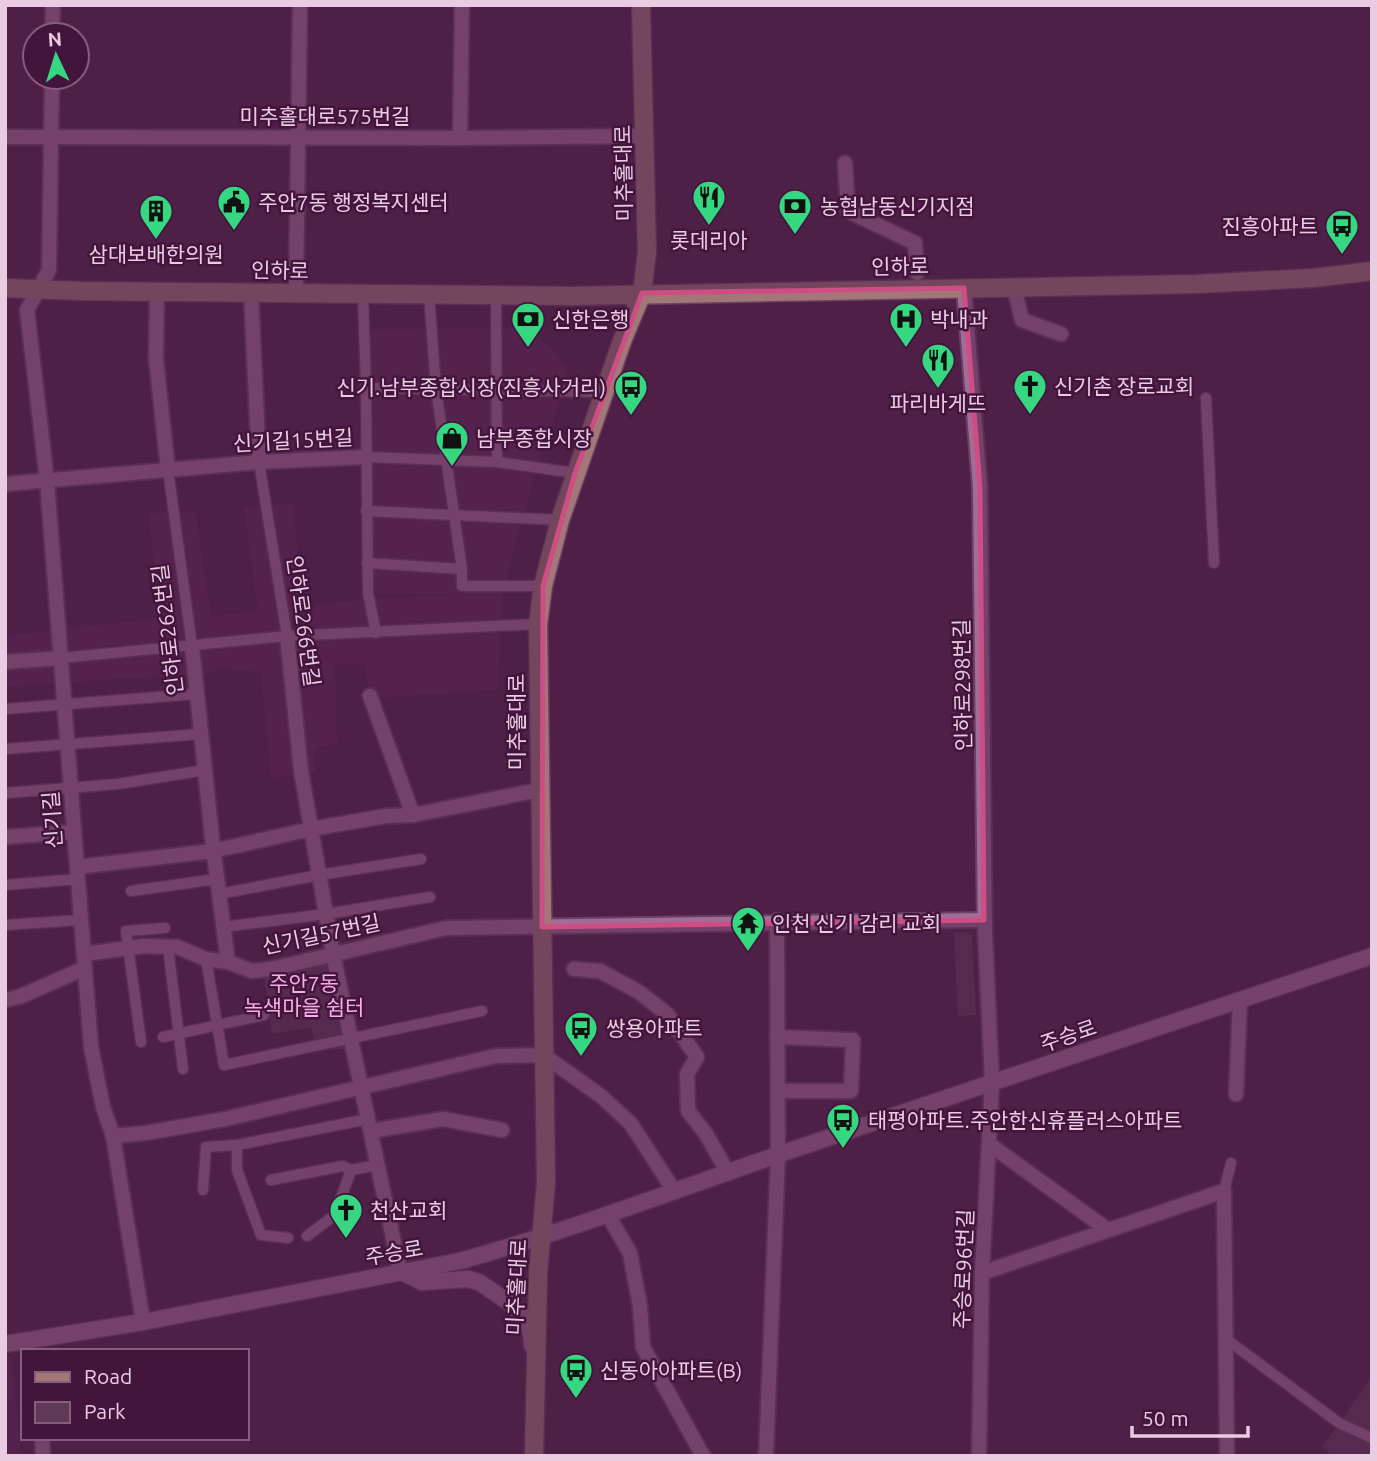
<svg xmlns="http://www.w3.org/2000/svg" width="1377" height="1461" viewBox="0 0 1377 1461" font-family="Ubuntu,'Noto Sans KR',sans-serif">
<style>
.built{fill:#5d2755}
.green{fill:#5f3958}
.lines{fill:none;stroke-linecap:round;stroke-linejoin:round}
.pedestrian-casing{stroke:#6a4063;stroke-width:13}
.minor-casing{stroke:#6a4063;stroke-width:18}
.tertiary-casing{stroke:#6a4063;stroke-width:19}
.secondary-casing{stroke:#6a4063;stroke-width:21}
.pedestrian{stroke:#a26c97;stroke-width:10}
.minor{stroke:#a26c97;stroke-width:14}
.tertiary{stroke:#a26c97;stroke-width:16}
.secondary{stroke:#a37678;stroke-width:18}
.marked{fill:none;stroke:#ce4e84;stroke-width:5;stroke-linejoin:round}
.labels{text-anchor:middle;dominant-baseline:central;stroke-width:5;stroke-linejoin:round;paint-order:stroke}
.street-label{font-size:21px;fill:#e9cbe2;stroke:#43153c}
.poi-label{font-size:21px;fill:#e9cbe2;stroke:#43153c;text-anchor:start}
.park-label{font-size:21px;fill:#f6aee7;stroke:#43153c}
</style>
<rect width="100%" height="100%" fill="#4f1f47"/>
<!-- built -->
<g class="built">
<path d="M 529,328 L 555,352 L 567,371 L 563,391 L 535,475 L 502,594 L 498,690 L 371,698 L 364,663 L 335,665 L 337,744 L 314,749 L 315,772 L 271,778 L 261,672 L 220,668 L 201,678 L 190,680 L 182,675 L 5,686 L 5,636 L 159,618 L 149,513 L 195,511 L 211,616 L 258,611 L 244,508 L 293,503 L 303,607 L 375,598 L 469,595 L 368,593 L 369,329 Z"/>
<path d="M 5,1356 L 11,1356 L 21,1456 L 5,1456 Z"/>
</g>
<!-- green -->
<g class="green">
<path d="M 954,932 L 968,932 L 972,935 L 976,1015 L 958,1016 Z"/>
<path d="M 333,954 L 348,1049 L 316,1050 L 311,1027 L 272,1034 L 263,970 Z"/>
<path d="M 1372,1377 L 1372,1456 L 1333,1456 L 1322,1447 Z"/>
</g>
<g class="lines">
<defs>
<g id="pedestrian">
<path d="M 363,294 L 366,388 L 368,593 L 376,633"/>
<path d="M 429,294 L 436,389 L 462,569 L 462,586 L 543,586"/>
<path d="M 496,295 L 497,462"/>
<path d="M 366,388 L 604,392"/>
<path d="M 1206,398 L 1214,563"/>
<path d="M 367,457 L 497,462 L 575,473"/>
<path d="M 259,462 L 287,636"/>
<path d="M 168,470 L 192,646"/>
<path d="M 366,511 L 560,520"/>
<path d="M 367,563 L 462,569"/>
<path d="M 61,658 L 287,636 L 538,624"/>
<path d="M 5,709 L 196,694"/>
<path d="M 5,749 L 201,734"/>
<path d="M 5,793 L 118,784 L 205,770"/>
<path d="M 5,885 L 78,879"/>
<path d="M 131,891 L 217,879"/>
<path d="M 219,894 L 319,875 L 421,859"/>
<path d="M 5,925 L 81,920"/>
<path d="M 223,927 L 326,914 L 430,897"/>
<path d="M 168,947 L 183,1069"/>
<path d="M 206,959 L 224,1065 L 482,1011"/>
<path d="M 163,1037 L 264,1015"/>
<path d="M 141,1042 L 126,931 L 165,928"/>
<path d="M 237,1145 L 237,1170 L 261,1235 L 288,1238"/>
<path d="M 271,1180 L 343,1166 L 351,1170"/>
<path d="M 203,1190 L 206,1147 L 237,1145 L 368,1119"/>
<path d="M 1224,1191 L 1231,1163"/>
<path d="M 307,1236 L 335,1215 L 351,1170 L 378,1165"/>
<path d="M 1226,1339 L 1339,1423 L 1372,1438"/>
</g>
<g id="minor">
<path d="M 52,35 L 53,5"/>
<path d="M 52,77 L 49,270 L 27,310 L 47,481 L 91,1047 L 103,1107 L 113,1136 L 143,1322"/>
<path d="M 5,137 L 460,138 L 644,136"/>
<path d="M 460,138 L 462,5"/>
<path d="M 845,163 L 848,211 L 915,243 L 917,273"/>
<path d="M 1014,287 L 1022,320 L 1061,334"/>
<path d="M 964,288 L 980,487 L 985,933 L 992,1083 L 982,1273 L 979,1456"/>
<path d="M 157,292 L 156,359 L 168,470"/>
<path d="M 251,293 L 259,462"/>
<path d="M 296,293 L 300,5"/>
<path d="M 5,484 L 259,462 L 367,457"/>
<path d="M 287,636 L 301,771 L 333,954 L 400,1271"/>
<path d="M 192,646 L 213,847 L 228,962"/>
<path d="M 5,662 L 61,658"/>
<path d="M 370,696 L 413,815"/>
<path d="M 5,837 L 74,832"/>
<path d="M 77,867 L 213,851 L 311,829 L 386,816 L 413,815 L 539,790"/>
<path d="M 84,954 L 144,946 L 177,947 L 206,959 L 228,962 L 252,971 L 271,969 L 446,928 L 984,920"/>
<path d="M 574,969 L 600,971 L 639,992 L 667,1014 L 697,1057 L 687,1074 L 688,1111 L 706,1134 L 728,1173"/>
<path d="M 5,1000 L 19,997 L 85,968"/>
<path d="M 777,1037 L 853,1040 L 851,1091 L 778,1091"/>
<path d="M 1236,1094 L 1240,1000"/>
<path d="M 371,1131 L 443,1119 L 502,1130"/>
<path d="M 113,1136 L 146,1133 L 225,1119 L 496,1056 L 543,1055 L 601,1096 L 631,1124 L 675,1192"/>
<path d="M 989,1144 L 1108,1230"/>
<path d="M 608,1215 L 630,1253 L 640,1306 L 643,1347 L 703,1456"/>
<path d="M 982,1273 L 1224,1191 L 1227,1456"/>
<path d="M 42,1438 L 43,1456"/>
<path d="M 766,1456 L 778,1155 L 777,921"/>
</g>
<g id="tertiary">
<path d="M 400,1271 L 422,1282 L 468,1279 L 479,1282 L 511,1304 L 524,1317 L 531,1333 L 532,1345"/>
<path d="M 5,1344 L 143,1322 L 460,1261 C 568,1231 673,1191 780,1154 C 977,1087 1175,1022 1372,956"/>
</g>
<g id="secondary">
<path d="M 5,288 L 80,291 L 572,296 L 1196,284 L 1314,278 L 1372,271"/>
<path d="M 534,1456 L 538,1274 L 546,1182 L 538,624 L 543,586 L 560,520 L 622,341 L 642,293 L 647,252 L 641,5"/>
</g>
</defs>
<!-- pedestrian casing -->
<use href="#pedestrian" class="pedestrian-casing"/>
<!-- minor casing -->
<use href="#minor" class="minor-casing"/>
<!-- tertiary casing -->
<use href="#tertiary" class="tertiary-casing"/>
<!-- secondary casing -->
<use href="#secondary" class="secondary-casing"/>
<!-- pedestrian -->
<use href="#pedestrian" class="pedestrian"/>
<!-- minor -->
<use href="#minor" class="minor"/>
<!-- tertiary -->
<use href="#tertiary" class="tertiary"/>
<!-- secondary -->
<use href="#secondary" class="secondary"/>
</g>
<!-- marked area -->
<path d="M0 0H1377V1461H0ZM 964,288 L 980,487 L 984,920 L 542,927 L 543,586 L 575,473 L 642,293 Z" fill="#4f1f47" fill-opacity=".55" fill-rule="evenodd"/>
<path class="marked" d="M 964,288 L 980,487 L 984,920 L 542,927 L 543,586 L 575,473 L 642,293 Z"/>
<!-- icons -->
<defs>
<symbol id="restaurant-pin" viewBox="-11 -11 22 30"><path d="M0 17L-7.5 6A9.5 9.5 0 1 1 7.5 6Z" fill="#35d881" stroke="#43153c"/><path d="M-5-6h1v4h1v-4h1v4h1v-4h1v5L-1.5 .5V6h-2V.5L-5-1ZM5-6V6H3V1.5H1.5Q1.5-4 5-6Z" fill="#111"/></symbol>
<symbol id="civic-pin" viewBox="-11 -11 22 30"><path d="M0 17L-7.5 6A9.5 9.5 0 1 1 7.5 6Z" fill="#35d881" stroke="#43153c"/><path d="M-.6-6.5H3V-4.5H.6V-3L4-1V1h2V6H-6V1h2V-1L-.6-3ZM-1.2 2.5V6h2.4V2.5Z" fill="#111"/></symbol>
<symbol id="bank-pin" viewBox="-11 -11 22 30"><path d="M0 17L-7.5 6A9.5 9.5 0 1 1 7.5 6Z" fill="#35d881" stroke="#43153c"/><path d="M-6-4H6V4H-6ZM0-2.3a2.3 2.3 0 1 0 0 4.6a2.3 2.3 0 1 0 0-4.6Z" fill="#111"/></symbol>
<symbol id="building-pin" viewBox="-11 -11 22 30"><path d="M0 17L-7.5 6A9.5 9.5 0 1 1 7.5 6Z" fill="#35d881" stroke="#43153c"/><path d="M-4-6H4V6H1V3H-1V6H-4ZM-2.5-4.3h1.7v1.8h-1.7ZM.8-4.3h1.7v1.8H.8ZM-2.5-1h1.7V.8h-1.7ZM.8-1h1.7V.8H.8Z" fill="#111"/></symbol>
<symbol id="bus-pin" viewBox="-11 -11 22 30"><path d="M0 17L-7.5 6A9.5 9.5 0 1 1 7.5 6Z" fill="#35d881" stroke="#43153c"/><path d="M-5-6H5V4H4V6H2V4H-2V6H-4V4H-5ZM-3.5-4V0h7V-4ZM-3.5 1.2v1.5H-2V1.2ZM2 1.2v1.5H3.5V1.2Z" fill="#111"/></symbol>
<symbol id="hospital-pin" viewBox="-11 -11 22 30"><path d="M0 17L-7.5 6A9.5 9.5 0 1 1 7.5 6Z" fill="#35d881" stroke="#43153c"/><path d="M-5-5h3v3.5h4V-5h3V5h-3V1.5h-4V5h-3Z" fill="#111"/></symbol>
<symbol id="church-pin" viewBox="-11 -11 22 30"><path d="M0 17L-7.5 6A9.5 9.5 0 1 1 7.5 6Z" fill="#35d881" stroke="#43153c"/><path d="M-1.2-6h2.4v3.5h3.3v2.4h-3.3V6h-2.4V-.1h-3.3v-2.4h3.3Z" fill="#111"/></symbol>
<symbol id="shop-pin" viewBox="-11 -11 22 30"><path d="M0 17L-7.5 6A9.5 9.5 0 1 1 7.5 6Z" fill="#35d881" stroke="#43153c"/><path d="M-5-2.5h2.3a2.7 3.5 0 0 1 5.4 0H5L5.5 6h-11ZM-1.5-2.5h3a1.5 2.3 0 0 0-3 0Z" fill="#111"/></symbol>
<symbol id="temple-pin" viewBox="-11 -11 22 30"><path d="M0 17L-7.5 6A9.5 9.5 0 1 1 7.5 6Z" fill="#35d881" stroke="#43153c"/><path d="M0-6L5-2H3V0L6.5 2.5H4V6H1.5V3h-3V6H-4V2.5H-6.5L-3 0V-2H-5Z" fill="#111"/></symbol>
</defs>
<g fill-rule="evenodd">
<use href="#restaurant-pin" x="690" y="178" width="38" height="52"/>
<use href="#civic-pin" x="215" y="183" width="38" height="52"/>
<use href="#bank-pin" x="776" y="187" width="38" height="52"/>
<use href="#building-pin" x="137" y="192" width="38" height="52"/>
<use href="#bus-pin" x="1323" y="207" width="38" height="52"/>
<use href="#bank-pin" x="509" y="300" width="38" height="52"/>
<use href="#hospital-pin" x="887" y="300" width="38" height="52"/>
<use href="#restaurant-pin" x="919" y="341" width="38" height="52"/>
<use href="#church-pin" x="1011" y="367" width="38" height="52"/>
<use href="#bus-pin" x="612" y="368" width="38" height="52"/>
<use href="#shop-pin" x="433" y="419" width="38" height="52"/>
<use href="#temple-pin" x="729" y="904" width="38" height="52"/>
<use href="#bus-pin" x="562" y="1009" width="38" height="52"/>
<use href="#bus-pin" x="824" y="1101" width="38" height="52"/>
<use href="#church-pin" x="327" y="1191" width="38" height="52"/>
<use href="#bus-pin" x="557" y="1351" width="38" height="52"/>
</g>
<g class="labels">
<!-- street labels -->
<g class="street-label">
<text x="325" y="116">미추홀대로575번길</text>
<text transform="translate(623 173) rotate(-91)">미추홀대로</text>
<text transform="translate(900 266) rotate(-1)">인하로</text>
<text transform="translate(280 270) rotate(1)">인하로</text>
<text transform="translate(293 440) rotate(-3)">신기길15번길</text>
<text transform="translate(304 621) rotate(82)">인하로266번길</text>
<text transform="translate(167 630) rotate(-97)">인하로262번길</text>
<text transform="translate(962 685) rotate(-91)">인하로298번길</text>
<text transform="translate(516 722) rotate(-90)">미추홀대로</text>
<text transform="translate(52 820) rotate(-94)">신기길</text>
<text transform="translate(321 934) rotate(-12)">신기길57번길</text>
<text transform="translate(1068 1035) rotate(-19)">주승로</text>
<text transform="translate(394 1252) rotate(-10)">주승로</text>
<text transform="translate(963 1269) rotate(-88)">주승로96번길</text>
<text transform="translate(516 1287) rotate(-87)">미추홀대로</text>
</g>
<!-- poi labels -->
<g class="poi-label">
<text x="258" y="202">주안7동 행정복지센터</text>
<text x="820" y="206">농협남동신기지점</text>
<text x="1318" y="226" text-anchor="end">진흥아파트</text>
<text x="709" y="240" text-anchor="middle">롯데리아</text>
<text x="156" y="254" text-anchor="middle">삼대보배한의원</text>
<text x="552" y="319">신한은행</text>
<text x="930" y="319">박내과</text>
<text x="1054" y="386">신기촌 장로교회</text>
<text x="606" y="387" text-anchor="end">신기.남부종합시장(진흥사거리)</text>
<text x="938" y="403" text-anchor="middle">파리바게뜨</text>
<text x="476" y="438">남부종합시장</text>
<text x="772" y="923">인천 신기 감리 교회</text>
<text x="606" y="1028">쌍용아파트</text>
<text x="868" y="1120">태평아파트.주안한신휴플러스아파트</text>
<text x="370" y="1210">천산교회</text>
<text x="600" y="1370">신동아아파트(B)</text>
</g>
<!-- park labels -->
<g class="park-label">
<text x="304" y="983">주안7동<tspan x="304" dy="24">녹색마을 쉼터</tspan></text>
</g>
</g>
<!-- border -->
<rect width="1377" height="1461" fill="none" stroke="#e9cbe2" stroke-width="14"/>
<!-- legend -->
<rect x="21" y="1349" width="228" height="91" fill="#43153c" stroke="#855e7e" stroke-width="2"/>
<rect x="35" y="1372" width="35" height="10" fill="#a37678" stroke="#855e7e" stroke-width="2"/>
<text x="84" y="1384" font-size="21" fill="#e9cbe2">Road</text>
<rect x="35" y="1402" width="35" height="21" fill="#5f3958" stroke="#855e7e" stroke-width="2"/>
<text x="84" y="1419" font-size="21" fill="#e9cbe2">Park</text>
<!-- north arrow -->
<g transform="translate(56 56) rotate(356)"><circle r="33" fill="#43153c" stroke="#855e7e" stroke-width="2"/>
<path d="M0-5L12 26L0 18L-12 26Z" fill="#35d881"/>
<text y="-10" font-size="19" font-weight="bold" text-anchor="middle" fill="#e9cbe2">N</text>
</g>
<!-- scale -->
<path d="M1132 1426v10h116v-10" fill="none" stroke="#e9cbe2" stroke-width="3.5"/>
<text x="1142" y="1426" font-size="21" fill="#e9cbe2" stroke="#43153c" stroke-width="5" paint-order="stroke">50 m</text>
</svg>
